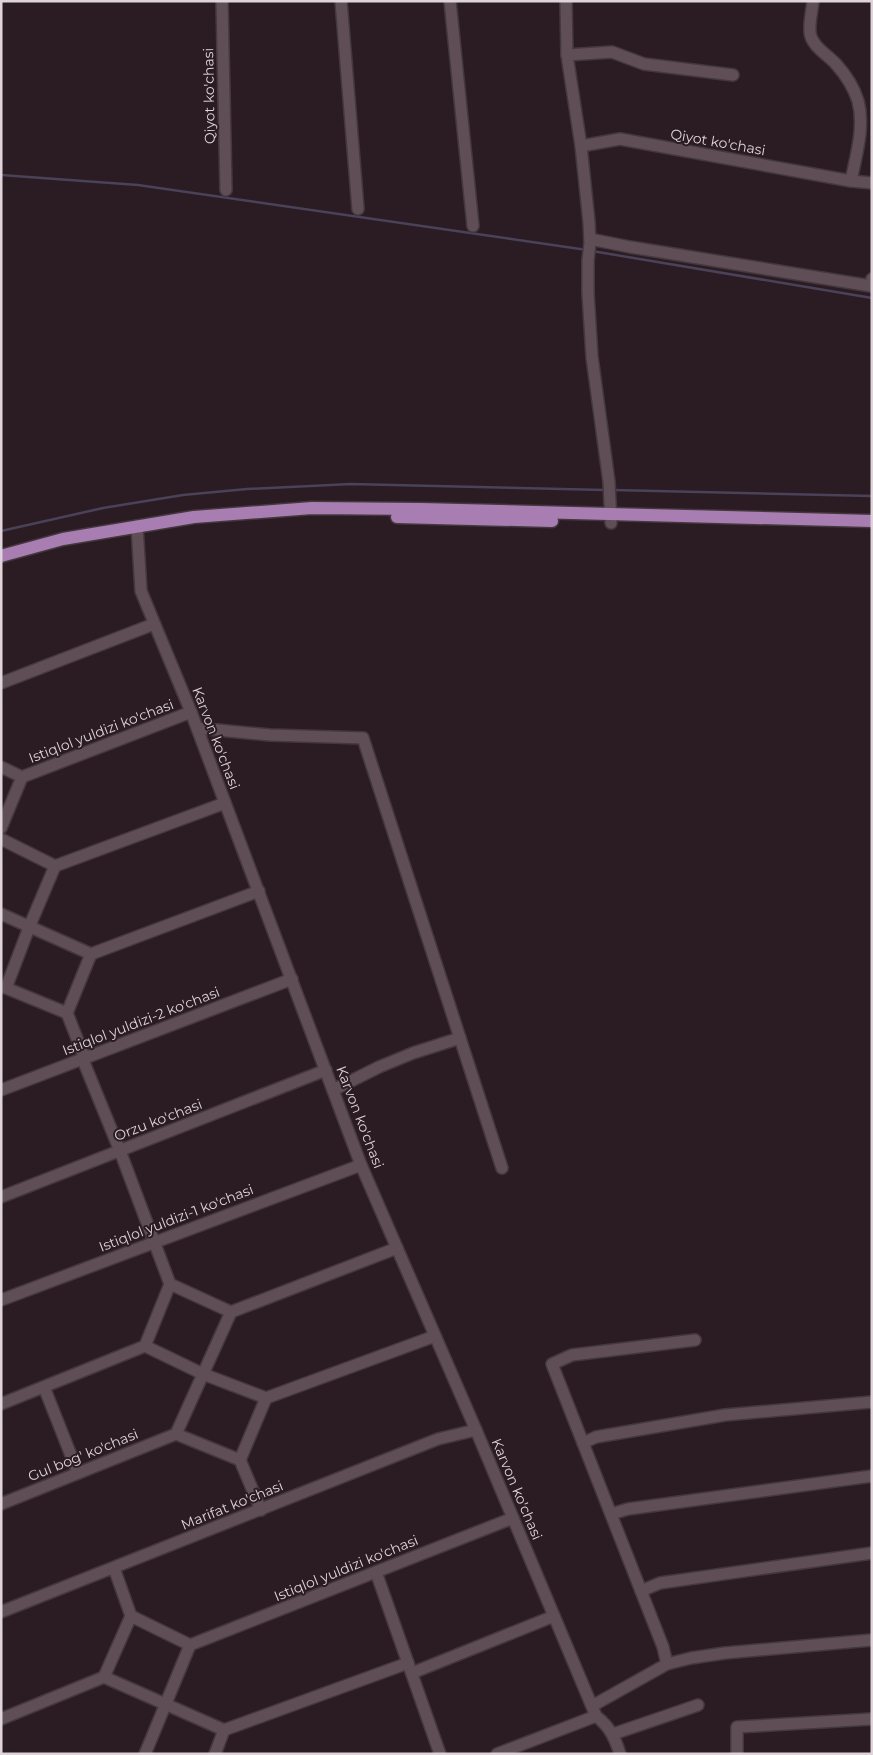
<svg xmlns="http://www.w3.org/2000/svg" width="873" height="1755" viewBox="0 0 873 1755" font-family="Montserrat,sans-serif">
<style>
.lines{fill:none;stroke-linecap:round;stroke-linejoin:round}
.stream{stroke:#494258;stroke-width:2.5}
.minor-casing{stroke:#44383e;stroke-width:14}
.major-casing{stroke:#44383e;stroke-width:15}
.minor{stroke:#5f4e56;stroke-width:11}
.major{stroke:#a87db1;stroke-width:12}
.labels{text-anchor:middle;dominant-baseline:central;stroke-width:4;stroke-linejoin:round;paint-order:stroke}
.street-label{font-size:14px;fill:#dfd4d9;stroke:#2b1c24}
</style>
<rect width="100%" height="100%" fill="#2b1c24"/>
<g class="lines">
<!-- stream -->
<g class="stream">
<path d="M 1,175 L 138,185 L 587,250"/>
<path d="M 592,251 L 872,298"/>
<path d="M 613,490 L 872,496"/>
<path d="M 1,531 L 103,508 L 183,495 L 247,489 L 351,484 L 605,490"/>
</g>
<defs>
<g id="minor">
<path d="M 222,1 L 226,190"/>
<path d="M 341,1 L 358,209"/>
<path d="M 450,1 L 473,226"/>
<path d="M 566,1 L 567,55 L 581,146 L 589,222 L 590,243 L 588,260 L 588,293 L 592,357 L 609,482 L 611,523"/>
<path d="M 813,1 C 812,11 809,23 810,32 C 811,46 828,55 836,64 C 845,74 854,88 858,101 C 865,127 856,155 851,181"/>
<path d="M 567,55 L 612,52 L 644,64 L 733,75"/>
<path d="M 581,146 L 620,139 L 851,181 L 872,183"/>
<path d="M 590,239 L 630,247 L 871,286 L 872,279"/>
<path d="M 137,526 L 141,591 L 191,712 L 361,1165 L 476,1430 L 596,1716 C 610,1727 615,1738 620,1754"/>
<path d="M 1,683 L 154,624"/>
<path d="M 197,728 L 270,735 L 363,738 L 502,1168"/>
<path d="M 1,767 L 22,777"/>
<path d="M 22,777 L 191,712"/>
<path d="M 1,828 L 22,777"/>
<path d="M 1,839 L 55,866"/>
<path d="M 55,866 L 225,803"/>
<path d="M 1,914 L 91,954"/>
<path d="M 91,954 L 259,891"/>
<path d="M 6,988 L 30,925 L 55,866"/>
<path d="M 6,988 L 67,1013"/>
<path d="M 85,1059 L 67,1013 L 91,954"/>
<path d="M 83,1060 L 120,1151 L 170,1284 L 145,1346"/>
<path d="M 1,1090 L 292,979"/>
<path d="M 333,1090 L 379,1067 L 413,1053 L 460,1038"/>
<path d="M 1,1197 L 326,1070"/>
<path d="M 170,1284 L 231,1312"/>
<path d="M 1,1300 L 361,1165"/>
<path d="M 231,1312 L 397,1248"/>
<path d="M 145,1346 L 203,1374 L 266,1398"/>
<path d="M 44,1387 L 78,1473"/>
<path d="M 266,1398 L 435,1336"/>
<path d="M 1,1404 L 145,1346"/>
<path d="M 176,1434 L 231,1312"/>
<path d="M 176,1434 L 240,1460 L 261,1510"/>
<path d="M 583,1443 L 596,1437 L 725,1415 L 872,1402"/>
<path d="M 240,1460 L 266,1398"/>
<path d="M 1,1504 L 176,1434"/>
<path d="M 611,1514 L 628,1509 L 872,1476"/>
<path d="M 376,1572 L 440,1754"/>
<path d="M 641,1591 L 660,1583 L 872,1553"/>
<path d="M 1,1612 L 438,1439 L 476,1430"/>
<path d="M 131,1616 L 190,1645"/>
<path d="M 190,1645 L 513,1518"/>
<path d="M 667,1664 L 663,1647 L 552,1364 L 572,1355 L 695,1340"/>
<path d="M 412,1673 L 554,1616"/>
<path d="M 104,1677 L 224,1730"/>
<path d="M 104,1677 L 131,1616 L 114,1568"/>
<path d="M 592,1706 L 667,1664 L 691,1658 L 725,1653 L 872,1640"/>
<path d="M 1,1719 L 104,1677"/>
<path d="M 224,1730 L 408,1663"/>
<path d="M 613,1734 L 698,1705"/>
<path d="M 145,1754 L 190,1645"/>
<path d="M 215,1754 L 224,1730"/>
<path d="M 497,1754 L 596,1716"/>
<path d="M 737,1754 L 737,1727 L 872,1719"/>
</g>
<g id="major">
<path d="M 397,517 L 552,521"/>
<path d="M 1,556 L 63,539 L 194,517 L 312,508 L 421,509 L 872,521"/>
</g>
</defs>
<!-- minor casing -->
<use href="#minor" class="minor-casing"/>
<!-- major casing -->
<use href="#major" class="major-casing"/>
<!-- minor -->
<use href="#minor" class="minor"/>
<!-- major -->
<use href="#major" class="major"/>
</g>
<g class="labels">
<!-- street labels -->
<g class="street-label">
<text transform="translate(209 96) rotate(-91)">Qiyot ko'chasi</text>
<text transform="translate(718 142) rotate(10)">Qiyot ko'chasi</text>
<text transform="translate(101 731) rotate(-21)">Istiqlol yuldizi ko'chasi</text>
<text transform="translate(216 738) rotate(69)">Karvon ko'chasi</text>
<text transform="translate(141 1021) rotate(-21)">Istiqlol yuldizi-2 ko'chasi</text>
<text transform="translate(360 1117) rotate(69)">Karvon ko'chasi</text>
<text transform="translate(158 1120) rotate(-21)">Orzu ko'chasi</text>
<text transform="translate(176 1218) rotate(-21)">Istiqlol yuldizi-1 ko'chasi</text>
<text transform="translate(83 1455) rotate(-22)">Gul bog' ko'chasi</text>
<text transform="translate(517 1489) rotate(67)">Karvon ko'chasi</text>
<text transform="translate(232 1505) rotate(-22)">Marifat ko'chasi</text>
<text transform="translate(346 1568) rotate(-22)">Istiqlol yuldizi ko'chasi</text>
</g>
</g>
<!-- border -->
<rect width="873" height="1755" fill="none" stroke="#dfd4d9" stroke-width="5"/>
</svg>
